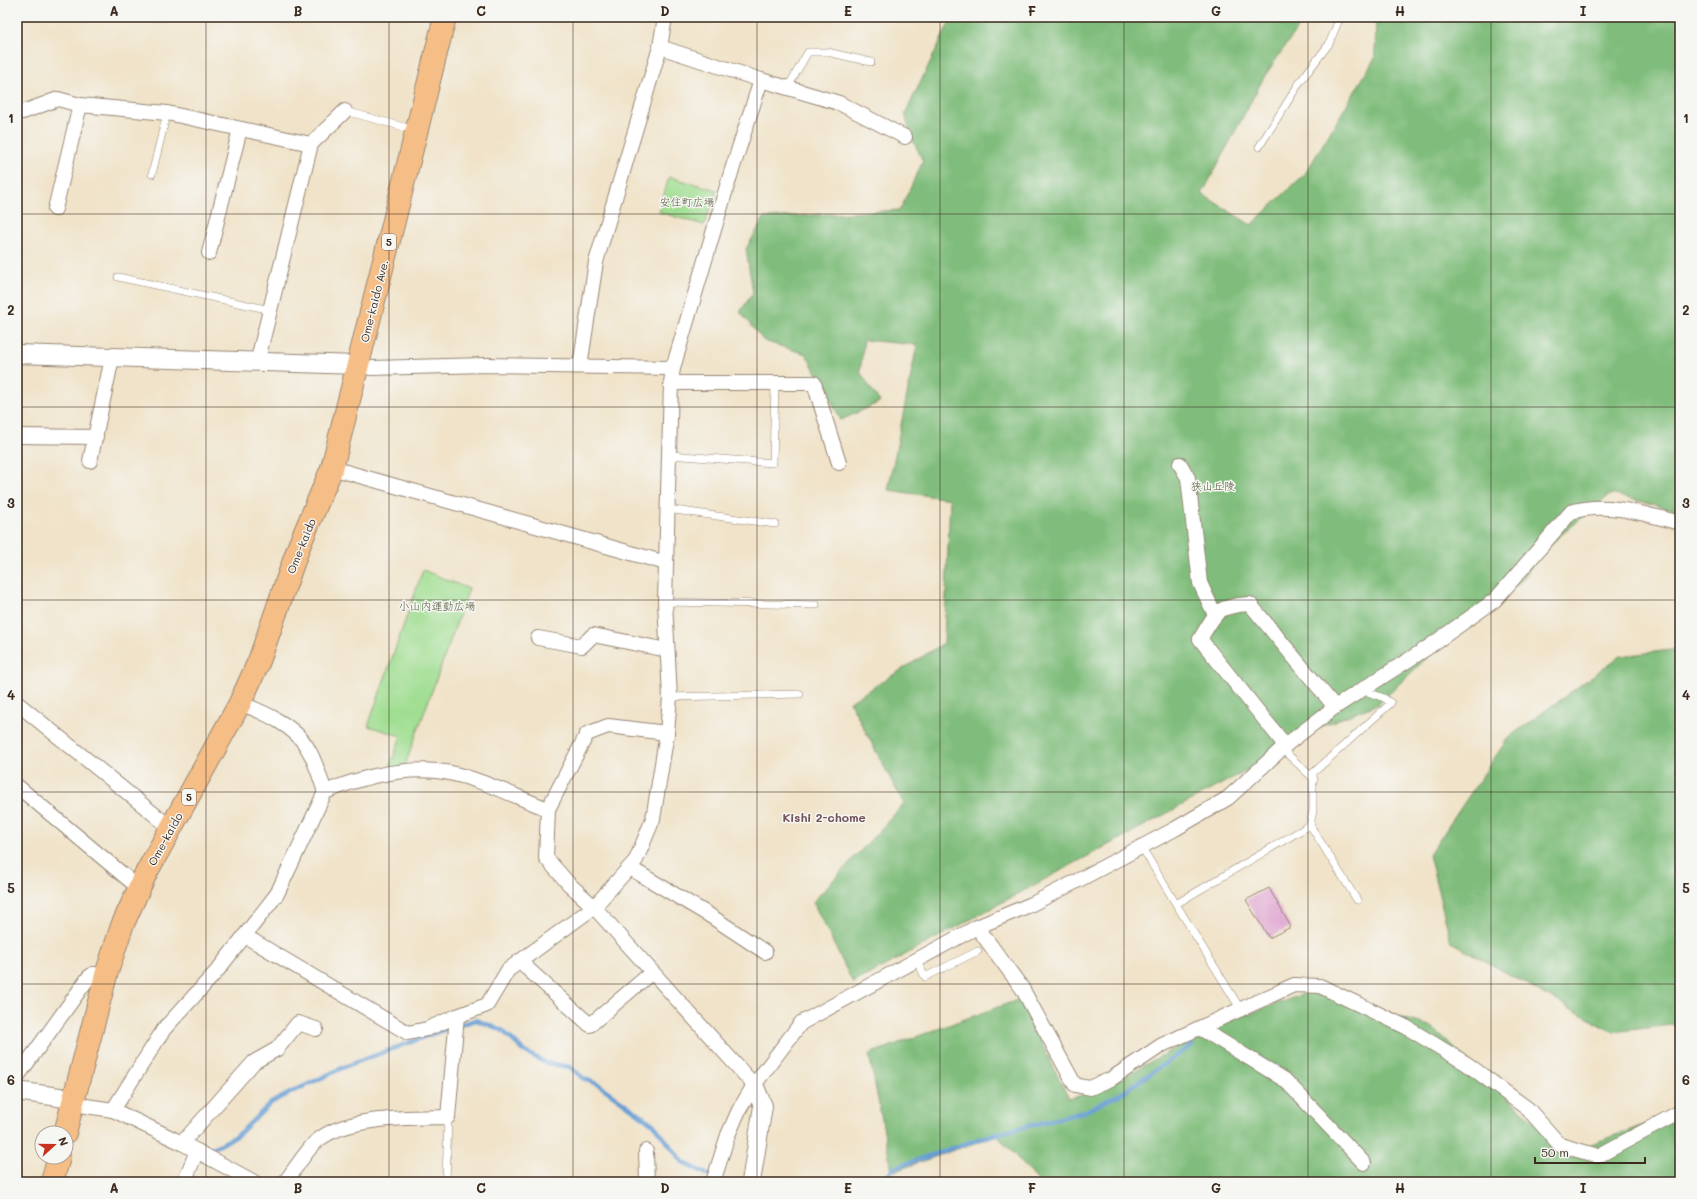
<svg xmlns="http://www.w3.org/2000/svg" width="1697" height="1199" viewBox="0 0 1697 1199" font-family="Mali,'Klee One',sans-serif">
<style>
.green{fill:#a0de92;stroke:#6e8458}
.forest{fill:#80bd7c;stroke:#5e744d}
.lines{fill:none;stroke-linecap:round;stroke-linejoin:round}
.stream{stroke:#669ed4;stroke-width:4.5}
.building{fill:#dfa2cf}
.service-casing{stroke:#968674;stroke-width:8}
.minor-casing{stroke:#968674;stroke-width:16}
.tertiary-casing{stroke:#968674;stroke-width:20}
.primary-casing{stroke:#968674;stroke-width:24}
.service{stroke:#fff;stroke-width:7}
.minor{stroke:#fff;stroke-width:14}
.tertiary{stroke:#fff;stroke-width:18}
.primary{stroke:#f6be87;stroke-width:22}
.grid{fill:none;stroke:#3b2a1e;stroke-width:1;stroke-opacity:0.55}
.labels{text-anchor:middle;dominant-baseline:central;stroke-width:3;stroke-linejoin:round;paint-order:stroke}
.shield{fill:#f6f6f2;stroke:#73675e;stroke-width:1}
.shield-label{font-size:10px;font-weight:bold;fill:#3b2a1e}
.park-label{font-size:11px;fill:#54573b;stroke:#f6f6f2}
.street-label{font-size:11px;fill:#3b2a1e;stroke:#f6f6f2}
.neighbourhood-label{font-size:12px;font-weight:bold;fill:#74545c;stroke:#f6f6f2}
.neatline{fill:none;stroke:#3b2a1e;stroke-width:1.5}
.grid-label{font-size:13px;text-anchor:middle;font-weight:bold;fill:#3b2a1e}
</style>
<rect width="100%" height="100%" fill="#f6f6f2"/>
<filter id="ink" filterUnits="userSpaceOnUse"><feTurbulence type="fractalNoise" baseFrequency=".025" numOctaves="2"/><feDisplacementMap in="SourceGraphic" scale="8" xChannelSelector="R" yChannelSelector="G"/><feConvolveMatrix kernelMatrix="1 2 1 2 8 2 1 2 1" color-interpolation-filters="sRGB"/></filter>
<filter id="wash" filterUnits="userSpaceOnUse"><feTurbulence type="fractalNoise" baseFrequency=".012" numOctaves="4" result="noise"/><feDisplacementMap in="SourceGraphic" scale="16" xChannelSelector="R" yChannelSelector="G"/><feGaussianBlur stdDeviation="0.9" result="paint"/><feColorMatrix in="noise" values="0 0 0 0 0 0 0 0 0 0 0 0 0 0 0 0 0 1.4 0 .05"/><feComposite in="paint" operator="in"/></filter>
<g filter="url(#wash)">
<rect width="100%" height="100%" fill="#f0e3c9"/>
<!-- green -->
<g class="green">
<path d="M 669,177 L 717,190 L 704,225 L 659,212 Z"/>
<path d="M 423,570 L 469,589 L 403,771 L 388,772 L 401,736 L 368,726 Z"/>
</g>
<!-- forest -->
<g class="forest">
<path d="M 952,17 L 1305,17 L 1264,77 L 1202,194 L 1251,225 L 1305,174 L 1375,58 L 1376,17 L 1667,17 L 1680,20 L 1680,511 L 1611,494 L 1544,549 L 1520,583 L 1473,614 L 1378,704 L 1301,734 L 1249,769 L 853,983 L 813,902 L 904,804 L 850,702 L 944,643 L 950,499 L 888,490 L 917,345 L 864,340 L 860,372 L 880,402 L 841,420 L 806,354 L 764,341 L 740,312 L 753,293 L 746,249 L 764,218 L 900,210 L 923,161 L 911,136 L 905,114 Z"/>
<path d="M 1680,649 L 1680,1024 L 1613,1032 L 1451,942 L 1429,855 L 1508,738 L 1620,656 Z"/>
<path d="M 1309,992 L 1430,1026 L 1560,1145 L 1583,1147 L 1680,1112 L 1680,1182 L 1039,1182 L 997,1135 L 892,1172 L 869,1054 L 1020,999 L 1069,1099 L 1104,1088 L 1212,1027 Z"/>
</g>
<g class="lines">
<!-- stream -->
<g class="stream">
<path d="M 206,1150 L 220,1145 L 239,1134 L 271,1103 L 290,1093 L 344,1067 L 446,1029 L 476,1020 L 502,1030 L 524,1051 L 546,1063 L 570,1067 L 583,1078 L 599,1085 L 653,1124 L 683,1162 L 712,1177"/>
<path d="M 880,1182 L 894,1168 L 988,1136 L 1084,1112 L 1122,1093 L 1192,1045"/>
</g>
</g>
<g id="blocks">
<!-- building -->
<path class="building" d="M 1269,888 L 1291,927 L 1269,938 L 1246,900 Z"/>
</g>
</g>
<g filter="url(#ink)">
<use href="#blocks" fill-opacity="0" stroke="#968674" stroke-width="1"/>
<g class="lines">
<defs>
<g id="service">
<path d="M 788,87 L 808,52 L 827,52 L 871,62"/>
<path d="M 345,111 L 415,130"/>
<path d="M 1259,147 L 1300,82 L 1329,44 L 1340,17"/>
<path d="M 152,174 L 167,113"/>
<path d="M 118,277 L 271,310"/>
<path d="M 670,455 L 773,463 L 775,384"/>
<path d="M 667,509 L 775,524"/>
<path d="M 665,602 L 816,605"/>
<path d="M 670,697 L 800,694"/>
<path d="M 1282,749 L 1314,779"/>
<path d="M 1310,825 L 1357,900"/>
<path d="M 1141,846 L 1176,904 L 1310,825 L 1313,811 L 1313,773 L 1391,703 L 1384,698 L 1362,690"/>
<path d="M 1176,904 L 1241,1010"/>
<path d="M 916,959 L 925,977 L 978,951"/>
<path d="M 446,1182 L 448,1117"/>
</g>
<g id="minor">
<path d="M 660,47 L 761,80 L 839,103 L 905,137"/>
<path d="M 17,112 L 23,112 L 58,99 L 80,105"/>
<path d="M 311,144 L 345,111"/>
<path d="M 55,209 L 80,105 L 167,113 L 311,144 L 257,363"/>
<path d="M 209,253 L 240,129"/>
<path d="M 358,365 L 371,368 L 486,365 L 673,368"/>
<path d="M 580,366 L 596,262 L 660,47 L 665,17"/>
<path d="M 671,383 L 814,383 L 839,463"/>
<path d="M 17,436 L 96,437"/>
<path d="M 90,461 L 112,358"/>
<path d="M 1180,464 L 1188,478 L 1200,583 L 1215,615"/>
<path d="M 332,468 L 666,563"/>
<path d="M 538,638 L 582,646 L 593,635 L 667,650"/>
<path d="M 17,703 L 171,828"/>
<path d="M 240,703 C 263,712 296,726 308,749 C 316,762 320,778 325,792"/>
<path d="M 1287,744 L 1281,740 L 1200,639 C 1217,611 1217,606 1250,604 L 1335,707"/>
<path d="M 17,786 L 139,888"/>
<path d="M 548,809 L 587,734 L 608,726 L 667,733"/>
<path d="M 630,868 L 709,915 L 765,952"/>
<path d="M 977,927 L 1022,988 L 1075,1085 L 1090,1088 L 1111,1079 L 1162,1045 L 1294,985 L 1320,986 L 1406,1027 L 1467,1064 L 1528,1109 L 1560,1145 L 1598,1156 L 1680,1112"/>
<path d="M 245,936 L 408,1033 L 427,1029 L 457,1016"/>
<path d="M 519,961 L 590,1025 L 651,973"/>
<path d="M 1200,1028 L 1285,1080 L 1364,1163"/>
<path d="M 17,1077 L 89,977 L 93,974 L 106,975"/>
<path d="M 74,1101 L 86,1106 L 113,1110 L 182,1143 L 254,1182"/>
<path d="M 113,1110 L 164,1029 L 217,971 L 277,894 L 325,792 C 362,777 405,766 445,772 C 479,778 516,797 548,809 L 546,858 L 569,884 L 594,907 L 754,1085"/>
<path d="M 182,1143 L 254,1062 L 277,1049 L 298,1023 L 316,1029"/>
<path d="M 646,1151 L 647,1182"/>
<path d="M 184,1182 L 197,1151"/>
<path d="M 285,1182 C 294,1171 307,1149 317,1141 C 346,1116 411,1118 448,1117 L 457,1016 L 487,1005 L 508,970 L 594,907 L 636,860 L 653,819 L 667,733 L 670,697 L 665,602 L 671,383 L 673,368 L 730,176 L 761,80"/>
<path d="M 713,1182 L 728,1135 L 739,1110 L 754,1085 L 801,1023 L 977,927 L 1032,904 L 1075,882 L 1175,829 L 1228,798 L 1287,744 L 1335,707 L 1427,648 L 1495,600 L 1571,512 C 1606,501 1645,514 1680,523"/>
</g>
<g id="tertiary">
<path d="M 17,354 L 358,365"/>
<path d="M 17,1091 L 59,1097 L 74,1101"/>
<path d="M 751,1182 L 763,1106 L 754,1085"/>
</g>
<g id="primary">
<path d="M 65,1133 L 106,975 L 122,926 L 145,875 L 240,703 L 259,661 L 299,546 L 332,468 L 445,17"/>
<path d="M 52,1182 L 59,1157"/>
</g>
</defs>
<!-- service casing -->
<use href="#service" class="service-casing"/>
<!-- minor casing -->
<use href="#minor" class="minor-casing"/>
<!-- tertiary casing -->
<use href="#tertiary" class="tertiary-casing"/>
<!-- primary casing -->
<use href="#primary" class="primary-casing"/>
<!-- service -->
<use href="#service" class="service"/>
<!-- minor -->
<use href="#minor" class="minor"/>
<!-- tertiary -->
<use href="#tertiary" class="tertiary"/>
<!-- primary -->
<use href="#primary" class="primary"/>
</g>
</g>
<!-- grid -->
<path class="grid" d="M 206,17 L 206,1182M 389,17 L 389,1182M 573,17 L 573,1182M 757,17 L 757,1182M 940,17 L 940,1182M 1124,17 L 1124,1182M 1308,17 L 1308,1182M 1491,17 L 1491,1182M 17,214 L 1680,214M 17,407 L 1680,407M 17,600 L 1680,600M 17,792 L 1680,792M 17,984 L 1680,984"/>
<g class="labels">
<!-- shield labels -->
<g class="shield">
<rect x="382" y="234" width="14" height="16" rx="3"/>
<rect x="182" y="789" width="14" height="16" rx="3"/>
</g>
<g class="shield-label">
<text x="389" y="242">5</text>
<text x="189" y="797">5</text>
</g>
<!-- park labels -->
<g class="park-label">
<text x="687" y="201">安住町広場</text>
<text x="1213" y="485">狭山丘陵</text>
<text x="437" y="605">小山内運動広場</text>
</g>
<!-- street labels -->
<g class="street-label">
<text transform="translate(374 301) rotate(-76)">Ome-kaido Ave.</text>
<text transform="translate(301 546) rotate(-68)">Ome-kaido</text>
<text transform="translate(165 839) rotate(-61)">Ome-kaido</text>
</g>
<!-- neighbourhood labels -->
<g class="neighbourhood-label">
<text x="824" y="817">Kishi 2-chome</text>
</g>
</g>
<!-- margin -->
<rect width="1697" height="1199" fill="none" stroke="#f6f6f2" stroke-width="44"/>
<!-- north arrow -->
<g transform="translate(54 1145) rotate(69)"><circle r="19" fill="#f6f6f2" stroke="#aba49d"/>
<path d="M0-3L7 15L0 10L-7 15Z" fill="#c8321e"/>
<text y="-6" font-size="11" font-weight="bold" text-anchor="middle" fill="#3b2a1e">N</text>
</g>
<!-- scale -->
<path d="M1535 1157v6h110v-6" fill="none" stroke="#3b2a1e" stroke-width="2"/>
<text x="1541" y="1157" font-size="12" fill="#3b2a1e" stroke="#f6f6f2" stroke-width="3" paint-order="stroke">50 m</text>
<rect x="22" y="22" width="1653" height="1155" class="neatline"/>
<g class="grid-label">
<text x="114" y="16">A</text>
<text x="298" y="16">B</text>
<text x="481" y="16">C</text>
<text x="665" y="16">D</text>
<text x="848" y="16">E</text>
<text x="1032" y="16">F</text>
<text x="1216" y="16">G</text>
<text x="1400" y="16">H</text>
<text x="1583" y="16">I</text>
<text x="11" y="123">1</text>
<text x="1686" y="123">1</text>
<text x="11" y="315">2</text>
<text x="1686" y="315">2</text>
<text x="11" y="508">3</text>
<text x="1686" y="508">3</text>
<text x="11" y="700">4</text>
<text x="1686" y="700">4</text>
<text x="11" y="893">5</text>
<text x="1686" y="893">5</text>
<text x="11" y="1085">6</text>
<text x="1686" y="1085">6</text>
<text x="114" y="1193">A</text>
<text x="298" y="1193">B</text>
<text x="481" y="1193">C</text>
<text x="665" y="1193">D</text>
<text x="848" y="1193">E</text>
<text x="1032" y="1193">F</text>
<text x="1216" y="1193">G</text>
<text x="1400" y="1193">H</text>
<text x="1583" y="1193">I</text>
</g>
</svg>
